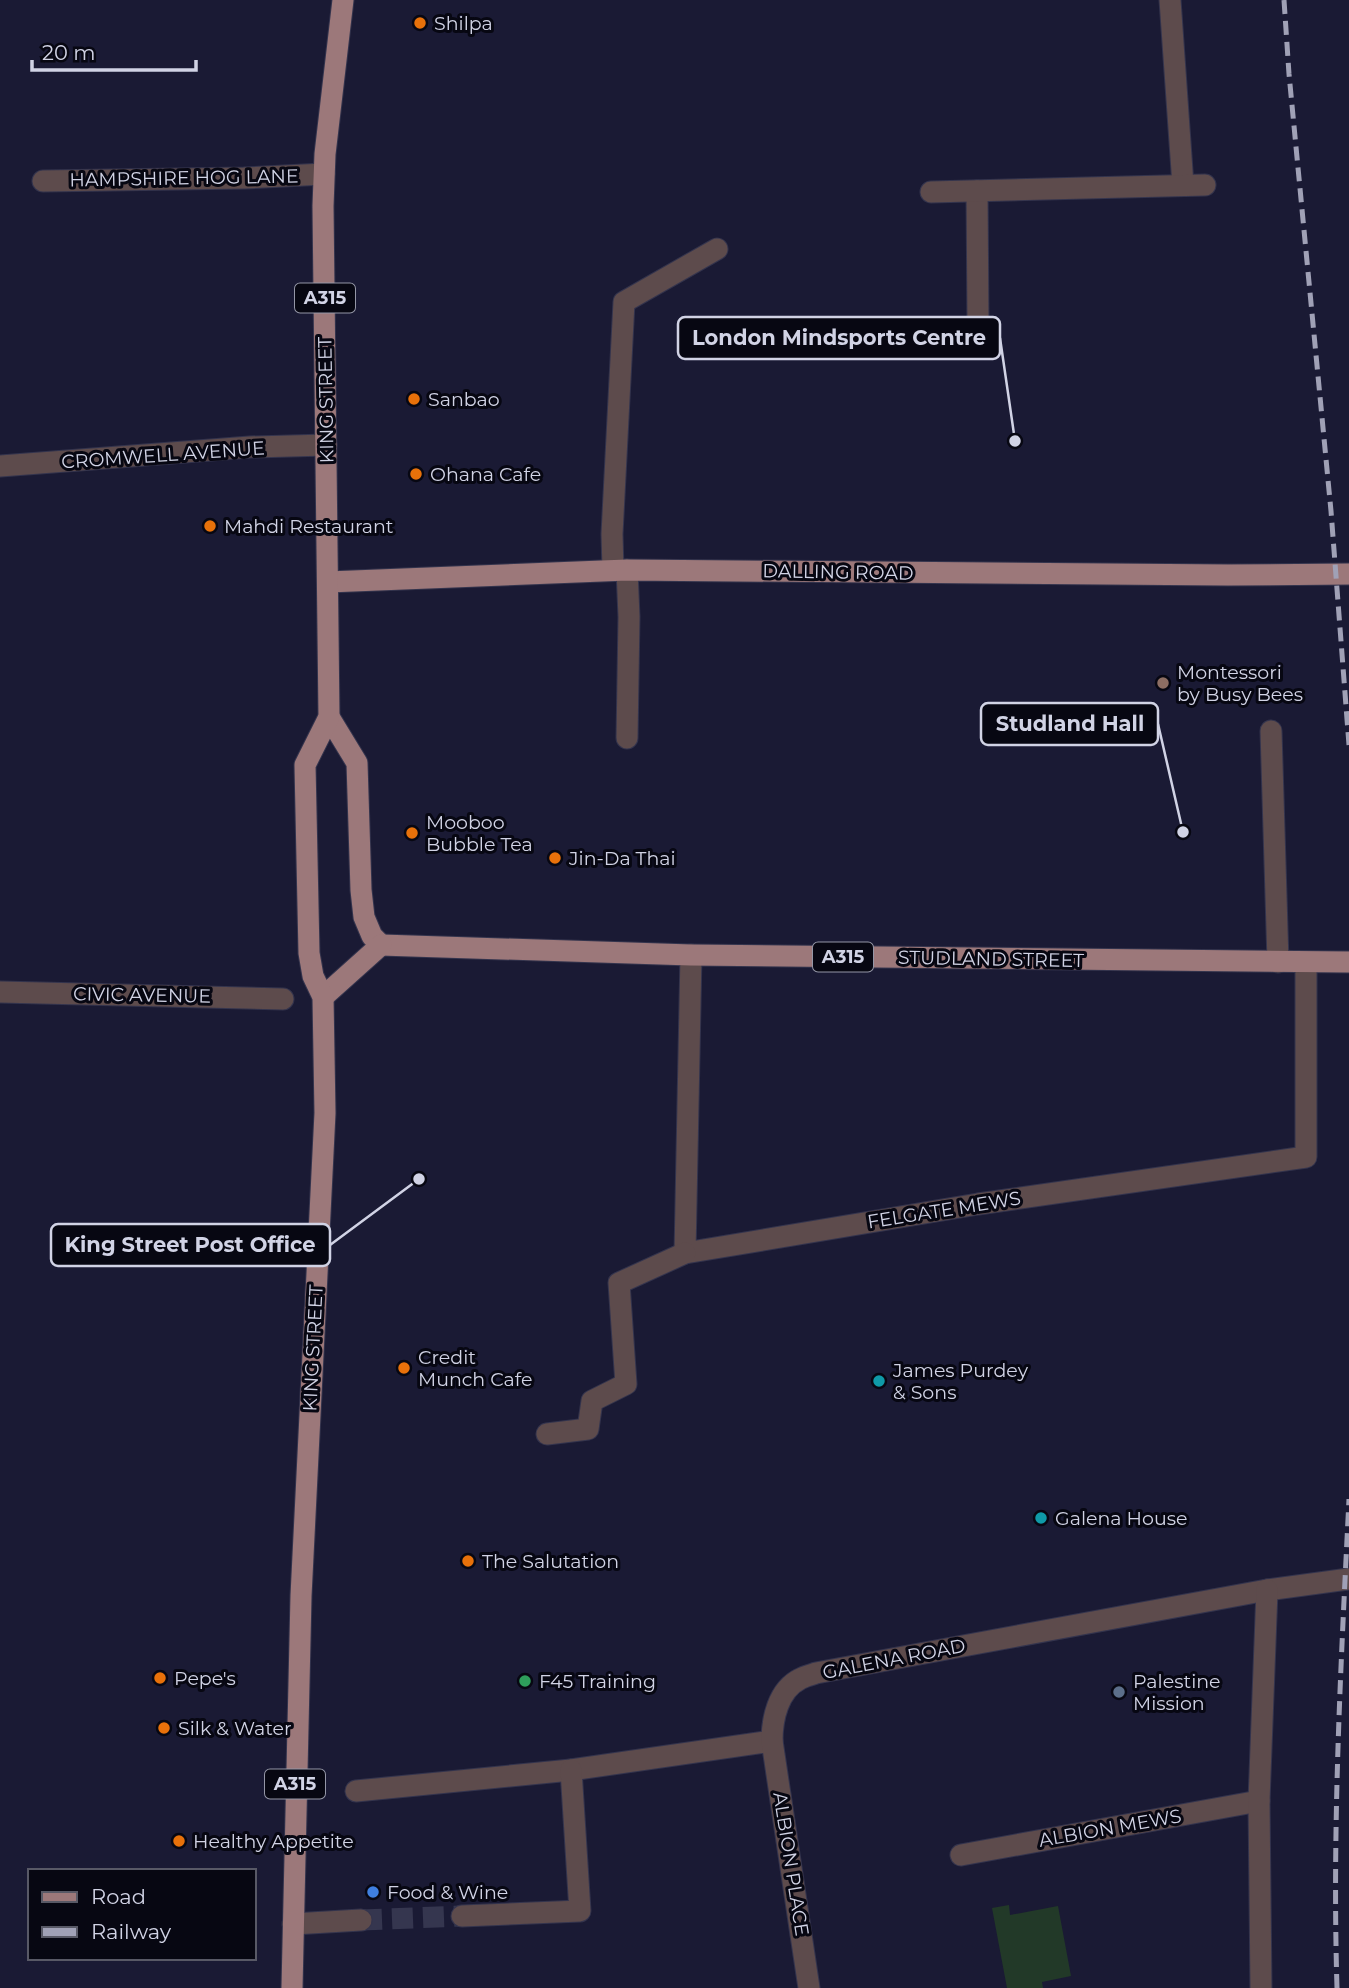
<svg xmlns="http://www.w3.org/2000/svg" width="1349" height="1988" viewBox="0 0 1349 1988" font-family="Montserrat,sans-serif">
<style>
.green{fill:#223928}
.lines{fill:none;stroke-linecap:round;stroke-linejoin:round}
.minor-tunnel{stroke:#35364f;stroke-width:21;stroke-dasharray:21 10;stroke-linecap:butt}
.minor-casing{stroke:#34344d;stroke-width:23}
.major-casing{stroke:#34344d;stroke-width:23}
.minor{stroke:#5d4b4c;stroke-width:21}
.major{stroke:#9c787a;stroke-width:21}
.rail{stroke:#a0a1b6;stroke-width:5;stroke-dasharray:14 7;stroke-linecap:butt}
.food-dot{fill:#e8710a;stroke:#070712;stroke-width:2.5}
.education-dot{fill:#8d6e63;stroke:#070712;stroke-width:2.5}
.culture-dot{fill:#0f9aa8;stroke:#070712;stroke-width:2.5}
.leisure-dot{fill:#2e9e5b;stroke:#070712;stroke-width:2.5}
.service-dot{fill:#5c6f8a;stroke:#070712;stroke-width:2.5}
.shop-dot{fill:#3f7fe0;stroke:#070712;stroke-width:2.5}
.labels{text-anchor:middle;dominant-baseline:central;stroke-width:6;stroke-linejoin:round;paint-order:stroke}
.shield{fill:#070712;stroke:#9496a6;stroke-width:2}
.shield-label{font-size:18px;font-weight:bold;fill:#d1d3e5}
.poi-label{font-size:19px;fill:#d1d3e5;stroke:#070712;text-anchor:start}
.street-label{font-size:19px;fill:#d1d3e5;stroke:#070712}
.leader{fill:none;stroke:#d1d3e5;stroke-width:2.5}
.callout-dot{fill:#d1d3e5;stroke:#070712;stroke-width:2.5}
.callout{fill:#070712;stroke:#d1d3e5;stroke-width:2.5}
.callout-label{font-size:21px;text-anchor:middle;font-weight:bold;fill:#d1d3e5}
</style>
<rect width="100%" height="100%" fill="#1a1a34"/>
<!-- green -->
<path class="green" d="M 1009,1905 L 1010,1915 L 1058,1906 L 1071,1976 L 1042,1982 L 1043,1988 L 1007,1988 L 992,1908 Z"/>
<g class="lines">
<!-- minor-tunnel -->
<path class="minor-tunnel" d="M 361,1920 L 462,1916"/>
<defs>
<g id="minor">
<path d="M 1170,0 L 1183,185"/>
<path d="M 43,181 L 244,178 L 324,174"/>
<path d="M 977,191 L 978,323"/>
<path d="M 931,192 L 1205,185"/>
<path d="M 0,466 L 250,447 L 326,445"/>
<path d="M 613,570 L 612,534 L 624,302 L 717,249"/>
<path d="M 627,570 L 629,617 L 627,738"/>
<path d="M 1271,731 L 1278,962"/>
<path d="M 691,955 L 685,1253 L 978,1204 L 1306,1157 L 1306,963"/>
<path d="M 0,992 L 283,999"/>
<path d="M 547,1434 L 588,1429 L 592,1401 L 626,1384 L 619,1283 L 685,1253"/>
<path d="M 356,1791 L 571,1770 L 772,1741"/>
<path d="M 961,1855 L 1259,1801"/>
<path d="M 462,1916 L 580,1911 L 571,1770"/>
<path d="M 293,1924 L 361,1920"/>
<path d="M 809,1988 L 772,1741 C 772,1719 778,1690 800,1679 C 805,1676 811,1675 816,1673 L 1267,1590 L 1349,1579"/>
<path d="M 1261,1988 L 1259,1801 L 1267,1590"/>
</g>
<g id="major">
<path d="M 328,582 L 627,570 L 1228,575 L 1349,574"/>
<path d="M 329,717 L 357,763 L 361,890 L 364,917 L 372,936 L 381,945"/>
<path d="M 381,945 L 691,955 L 1349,962"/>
<path d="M 323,997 L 381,945"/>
<path d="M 292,1988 L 301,1596 L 325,1113 L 323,997 L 313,976 L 309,953 L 305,765 L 329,717 L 323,206 L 325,154 L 343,0"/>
</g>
</defs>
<!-- minor casing -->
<use href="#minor" class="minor-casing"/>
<!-- major casing -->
<use href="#major" class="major-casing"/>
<!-- minor -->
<use href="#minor" class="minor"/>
<!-- major -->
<use href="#major" class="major"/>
<!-- rail -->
<g class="rail">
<path d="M 1284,0 L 1289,74 L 1331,511 L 1349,745"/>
<path d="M 1337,1988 C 1332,1825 1341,1662 1349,1499"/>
</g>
</g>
<!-- markers -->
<g class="food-dot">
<circle cx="420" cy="23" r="7"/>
<circle cx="414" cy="399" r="7"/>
<circle cx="416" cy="474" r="7"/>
<circle cx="210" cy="526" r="7"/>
<circle cx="412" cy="833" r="7"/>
<circle cx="555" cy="858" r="7"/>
<circle cx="404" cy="1368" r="7"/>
<circle cx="468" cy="1561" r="7"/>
<circle cx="160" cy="1678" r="7"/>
<circle cx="164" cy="1728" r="7"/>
<circle cx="179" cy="1841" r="7"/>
</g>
<circle class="education-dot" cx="1163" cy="683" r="7"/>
<g class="culture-dot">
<circle cx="879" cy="1381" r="7"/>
<circle cx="1041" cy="1518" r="7"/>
</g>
<circle class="leisure-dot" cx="525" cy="1681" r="7"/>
<circle class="service-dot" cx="1119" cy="1692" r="7"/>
<circle class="shop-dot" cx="373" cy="1892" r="7"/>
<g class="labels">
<!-- shield labels -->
<g class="shield">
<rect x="295" y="283.5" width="60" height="29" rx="5"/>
<rect x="813" y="942.5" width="60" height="29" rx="5"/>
<rect x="265" y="1769.5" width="60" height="29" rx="5"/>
</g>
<g class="shield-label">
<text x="325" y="298">A315</text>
<text x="843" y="957">A315</text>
<text x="295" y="1784">A315</text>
</g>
<!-- poi labels -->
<g class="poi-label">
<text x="434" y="23">Shilpa</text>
<text x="428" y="399">Sanbao</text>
<text x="430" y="474">Ohana Cafe</text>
<text x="224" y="526">Mahdi Restaurant</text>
<text x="1177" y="672">Montessori<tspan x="1177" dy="22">by Busy Bees</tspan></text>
<text x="426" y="822">Mooboo<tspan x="426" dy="22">Bubble Tea</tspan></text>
<text x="569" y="858">Jin-Da Thai</text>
<text x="418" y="1357">Credit<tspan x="418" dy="22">Munch Cafe</tspan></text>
<text x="893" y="1370">James Purdey<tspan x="893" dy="22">&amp; Sons</tspan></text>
<text x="1055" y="1518">Galena House</text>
<text x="482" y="1561">The Salutation</text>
<text x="174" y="1678">Pepe's</text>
<text x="539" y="1681">F45 Training</text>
<text x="1133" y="1681">Palestine<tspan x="1133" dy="22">Mission</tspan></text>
<text x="178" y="1728">Silk &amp; Water</text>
<text x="193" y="1841">Healthy Appetite</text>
<text x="387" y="1892">Food &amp; Wine</text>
</g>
<!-- street labels -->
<g class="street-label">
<text transform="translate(184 178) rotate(-1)">HAMPSHIRE HOG LANE</text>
<text transform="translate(326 400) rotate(-91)">KING STREET</text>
<text transform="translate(163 455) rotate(-4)">CROMWELL AVENUE</text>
<text transform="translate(838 572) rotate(1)">DALLING ROAD</text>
<text transform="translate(991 959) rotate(1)">STUDLAND STREET</text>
<text transform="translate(142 995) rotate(1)">CIVIC AVENUE</text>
<text transform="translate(944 1210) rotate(-9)">FELGATE MEWS</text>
<text transform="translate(313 1348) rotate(-87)">KING STREET</text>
<text transform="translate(894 1659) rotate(-11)">GALENA ROAD</text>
<text transform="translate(1110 1828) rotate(-10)">ALBION MEWS</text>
<text transform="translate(791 1864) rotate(81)">ALBION PLACE</text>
</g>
</g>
<!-- callouts -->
<path class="leader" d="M1015 441L1000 338M1183 832L1158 724M419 1179L330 1245"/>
<g class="callout-dot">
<circle cx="1015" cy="441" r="7"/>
<circle cx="1183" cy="832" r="7"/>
<circle cx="419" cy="1179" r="7"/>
</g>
<g class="callout">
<rect x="678" y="317" width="322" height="42" rx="7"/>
<rect x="981" y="703" width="177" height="42" rx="7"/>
<rect x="51" y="1224" width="279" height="42" rx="7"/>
</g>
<g class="callout-label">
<text x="839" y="345">London Mindsports Centre</text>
<text x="1070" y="731">Studland Hall</text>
<text x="190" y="1252">King Street Post Office</text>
</g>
<!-- legend -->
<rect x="28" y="1869" width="228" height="91" fill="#070712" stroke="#585966" stroke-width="2"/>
<rect x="42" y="1892" width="35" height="10" fill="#9c787a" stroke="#585966" stroke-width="2"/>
<text x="91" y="1904" font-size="21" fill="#d1d3e5">Road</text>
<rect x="42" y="1927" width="35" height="10" fill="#a0a1b6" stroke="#585966" stroke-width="2"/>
<text x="91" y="1939" font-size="21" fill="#d1d3e5">Railway</text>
<!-- scale -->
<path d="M32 60v10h164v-10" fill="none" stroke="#d1d3e5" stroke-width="3.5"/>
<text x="42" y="60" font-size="21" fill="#d1d3e5" stroke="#070712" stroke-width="5" paint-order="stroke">20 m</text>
</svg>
